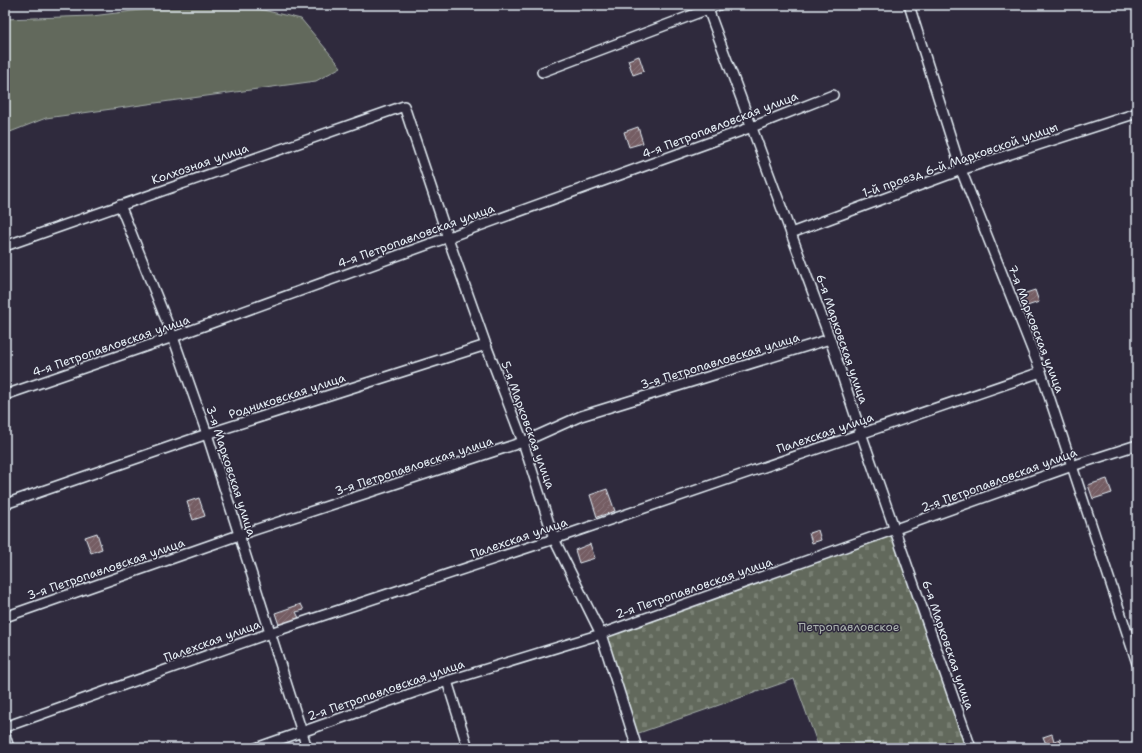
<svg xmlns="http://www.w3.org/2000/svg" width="1142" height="753" viewBox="0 0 1142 753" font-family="'Shantell Sans',sans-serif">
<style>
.green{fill:#62695b;stroke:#a5adaa}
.cemetery{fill:url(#cemetery-stones);stroke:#a5adaa}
.building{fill:url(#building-hatch);stroke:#e8f1f8}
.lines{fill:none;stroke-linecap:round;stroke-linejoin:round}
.minor-casing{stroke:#e8f1f8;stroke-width:12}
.minor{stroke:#2f2a3d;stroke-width:9}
.labels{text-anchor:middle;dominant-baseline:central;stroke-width:3;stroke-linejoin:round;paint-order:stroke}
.street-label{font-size:12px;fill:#e8f1f8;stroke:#2f2a3d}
.park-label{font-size:12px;fill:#acb4b1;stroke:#2f2a3d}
</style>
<defs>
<pattern id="cemetery-stones" width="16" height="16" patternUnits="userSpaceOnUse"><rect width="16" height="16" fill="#62695b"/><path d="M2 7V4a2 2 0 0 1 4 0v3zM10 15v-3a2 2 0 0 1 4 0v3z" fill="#787f73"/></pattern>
<pattern id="building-hatch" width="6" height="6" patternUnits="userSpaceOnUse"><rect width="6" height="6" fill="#745d64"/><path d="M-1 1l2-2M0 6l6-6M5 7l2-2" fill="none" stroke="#88757b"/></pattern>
</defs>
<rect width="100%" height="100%" fill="#2f2a3d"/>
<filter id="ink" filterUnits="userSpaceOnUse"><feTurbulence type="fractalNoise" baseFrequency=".025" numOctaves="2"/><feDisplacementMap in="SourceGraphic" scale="8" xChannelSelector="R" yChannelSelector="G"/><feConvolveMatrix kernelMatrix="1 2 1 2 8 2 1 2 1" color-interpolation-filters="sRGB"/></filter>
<g filter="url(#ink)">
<!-- green -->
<path class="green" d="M 182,5 L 242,5 L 301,19 L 341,67 L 316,81 L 46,118 L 5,134 L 5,19 L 92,16 Z"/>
<!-- cemetery -->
<path class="cemetery" d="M 895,530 L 971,748 L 819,748 L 794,679 L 633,735 L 601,634 Z"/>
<!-- building -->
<g class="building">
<path d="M 639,56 L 644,71 L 633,75 L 628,60 Z"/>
<path d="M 638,127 L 643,143 L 629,147 L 624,132 Z"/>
<path d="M 1035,290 L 1039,302 L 1024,307 L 1020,295 Z"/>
<path d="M 1107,479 L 1112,493 L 1093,499 L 1088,485 Z"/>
<path d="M 607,489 L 615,511 L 597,517 L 590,495 Z"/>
<path d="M 199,498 L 205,516 L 193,520 L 187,502 Z"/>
<path d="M 818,530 L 821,540 L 812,543 L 809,533 Z"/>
<path d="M 97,533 L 102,549 L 91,553 L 85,537 Z"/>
<path d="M 590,544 L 595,558 L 579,563 L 575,550 Z"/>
<path d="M 301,604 L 304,610 L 296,612 L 299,618 L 279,625 L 275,613 Z"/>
<path d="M 1052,734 L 1054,741 L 1060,739 L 1062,748 L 1042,748 L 1041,745 L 1046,744 L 1043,737 Z"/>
</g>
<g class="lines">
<defs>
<g id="minor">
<path d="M 909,5 L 961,170 L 1041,372 L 1137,663"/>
<path d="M 708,9 L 830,339 L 861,433 L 971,748"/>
<path d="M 542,72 L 719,5"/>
<path d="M 120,205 L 173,337 L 207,434 L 307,748"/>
<path d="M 791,233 L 961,170 L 1137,113"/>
<path d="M 5,246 L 404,106 L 448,238 L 486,345 L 523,442 L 554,539 L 601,634 L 637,748"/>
<path d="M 5,395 L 173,337 L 752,127 L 833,95"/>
<path d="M 5,504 L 207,434 L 486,345"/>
<path d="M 5,617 L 239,535 L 523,442 L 581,416 L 830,339"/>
<path d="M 447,681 L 468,748"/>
<path d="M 5,727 L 270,633 L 554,539 L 1041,372"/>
<path d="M 5,735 L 9,748"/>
<path d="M 256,748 L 447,681 L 601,634 L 1072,466 L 1137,445"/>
</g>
</defs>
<!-- minor casing -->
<use href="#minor" class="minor-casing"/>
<!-- minor -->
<use href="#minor" class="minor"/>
</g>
</g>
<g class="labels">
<!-- street labels -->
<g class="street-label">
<text transform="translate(720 125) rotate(-21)">4-я Петропавловская улица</text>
<text transform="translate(960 160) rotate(-19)">1-й проезд 6-й Марковской улицы</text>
<text transform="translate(200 164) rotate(-19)">Колхозная улица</text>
<text transform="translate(416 236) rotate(-20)">4-я Петропавловская улица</text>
<text transform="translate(1036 329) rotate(69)">7-я Марковская улица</text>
<text transform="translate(842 339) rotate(71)">6-я Марковская улица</text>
<text transform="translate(111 346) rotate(-19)">4-я Петропавловская улица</text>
<text transform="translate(720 361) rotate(-17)">3-я Петропавловская улица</text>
<text transform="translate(287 396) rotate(-18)">Родниковская улица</text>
<text transform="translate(528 425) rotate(70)">5-я Марковская улица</text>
<text transform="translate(825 433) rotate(-19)">Палехская улица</text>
<text transform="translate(414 466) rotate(-18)">3-я Петропавловская улица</text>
<text transform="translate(231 471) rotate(72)">3-я Марковская улица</text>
<text transform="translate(999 480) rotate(-20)">2-я Петропавловская улица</text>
<text transform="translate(519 538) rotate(-19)">Палехская улица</text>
<text transform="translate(106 569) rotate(-19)">3-я Петропавловская улица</text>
<text transform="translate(694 588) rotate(-19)">2-я Петропавловская улица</text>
<text transform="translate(212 641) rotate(-20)">Палехская улица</text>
<text transform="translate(948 645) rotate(71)">6-я Марковская улица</text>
<text transform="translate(386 690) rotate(-19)">2-я Петропавловская улица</text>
</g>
<!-- park labels -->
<g class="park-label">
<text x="849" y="627">Петропавловское</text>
</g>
</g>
<!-- margin -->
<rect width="1142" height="753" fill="none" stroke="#2f2a3d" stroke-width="20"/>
<rect x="10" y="10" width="1122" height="733" fill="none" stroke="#e8f1f8" stroke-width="1.5" filter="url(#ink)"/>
</svg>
